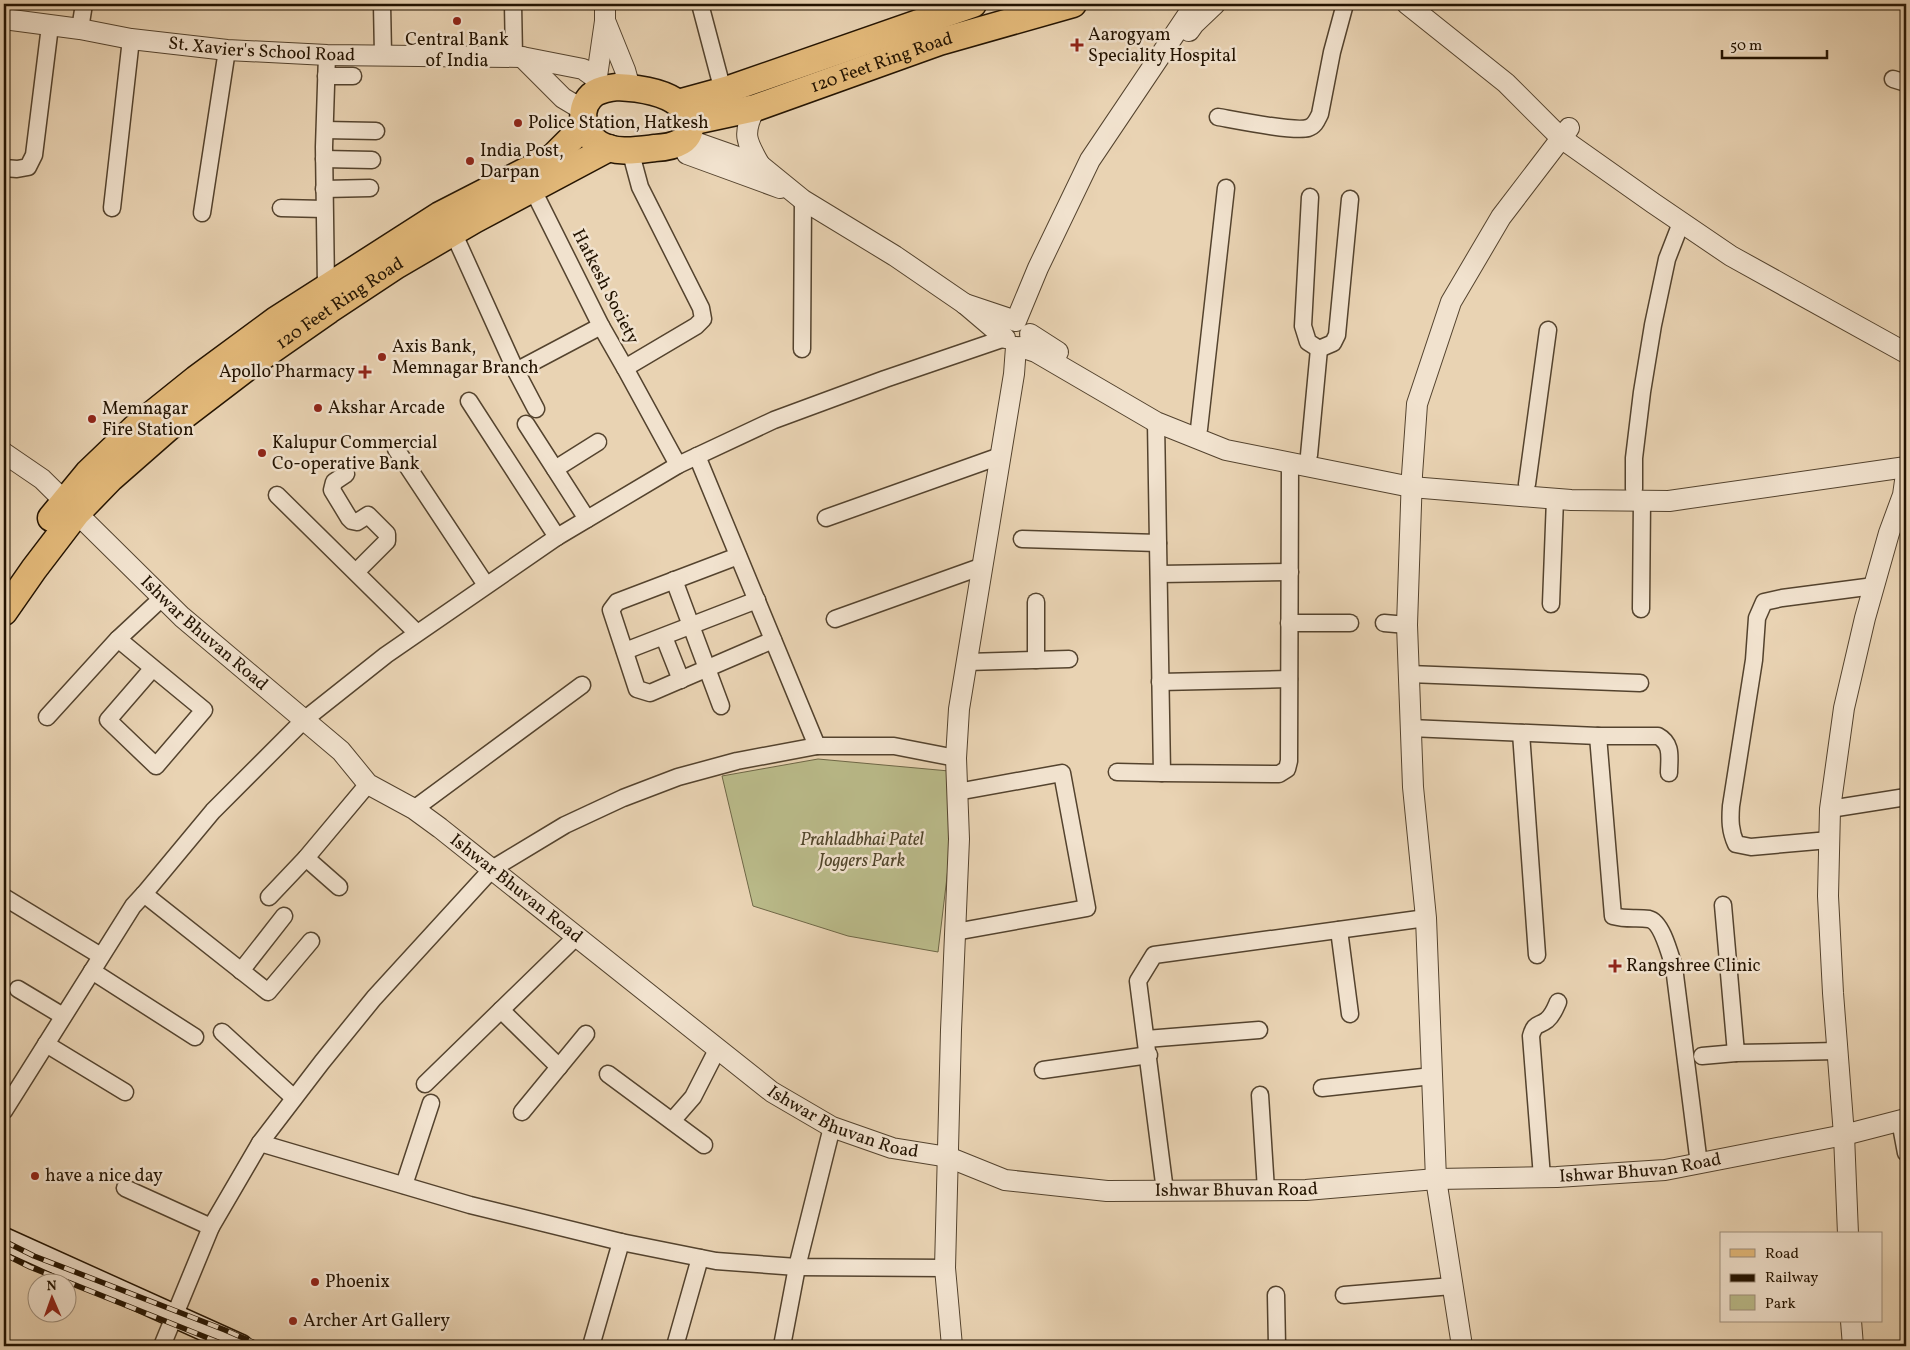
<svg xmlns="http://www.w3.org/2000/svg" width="1910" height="1350" viewBox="0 0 1910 1350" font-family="Vollkorn,serif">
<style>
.green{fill:#babb8a;stroke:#6e6746}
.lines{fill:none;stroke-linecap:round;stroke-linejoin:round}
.minor-casing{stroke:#54432e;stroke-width:19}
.tertiary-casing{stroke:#54432e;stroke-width:22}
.secondary-casing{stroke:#231301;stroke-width:25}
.primary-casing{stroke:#231301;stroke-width:29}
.minor{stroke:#f1e2ce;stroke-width:16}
.tertiary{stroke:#f1e2ce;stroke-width:20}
.secondary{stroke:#f1e2ce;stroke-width:22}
.primary{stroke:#e4ba7a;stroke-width:26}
.rail-casing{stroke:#231301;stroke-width:5.5}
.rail{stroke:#f1e2ce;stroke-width:4;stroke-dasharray:11;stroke-linecap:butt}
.poi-dot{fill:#8f2418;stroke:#f1e2ce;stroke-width:2}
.labels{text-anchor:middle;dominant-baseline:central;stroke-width:5;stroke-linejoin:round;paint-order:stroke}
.poi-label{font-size:18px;fill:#231301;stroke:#f1e2ce;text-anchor:start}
.street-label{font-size:18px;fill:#231301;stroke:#f1e2ce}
.park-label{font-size:18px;font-style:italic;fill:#50452a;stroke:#f1e2ce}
</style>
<rect width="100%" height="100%" fill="#e9d3b3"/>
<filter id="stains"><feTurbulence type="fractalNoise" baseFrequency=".004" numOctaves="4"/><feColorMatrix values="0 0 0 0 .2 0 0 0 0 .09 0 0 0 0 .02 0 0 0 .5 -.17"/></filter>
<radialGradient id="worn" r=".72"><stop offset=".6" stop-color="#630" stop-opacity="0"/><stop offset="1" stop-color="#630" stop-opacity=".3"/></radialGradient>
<!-- green -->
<path class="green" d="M 818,759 L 949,771 L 949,860 L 938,952 L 848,936 L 753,906 L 722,776 Z"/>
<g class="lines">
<defs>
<g id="minor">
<path d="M 382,4 L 383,55"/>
<path d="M 513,4 L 514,57"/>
<path d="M 700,4 L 723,91"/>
<path d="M 80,29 L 84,4"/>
<path d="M 326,76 L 353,76"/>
<path d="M 1893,79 L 1906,83"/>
<path d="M 1218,117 C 1235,120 1294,132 1308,128 C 1315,126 1317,120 1320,114 L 1332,52 L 1345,4"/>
<path d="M 325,130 L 376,131"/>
<path d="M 324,159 L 372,160"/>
<path d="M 4,168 L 17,169 L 28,167 L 34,155 L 50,26"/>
<path d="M 324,189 L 370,188"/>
<path d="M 533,190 L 601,326 L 625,368 L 696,326 L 703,319 L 701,308 L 640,187 L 630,150"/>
<path d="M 1310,197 L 1303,326 L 1308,342 L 1319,349"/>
<path d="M 112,208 L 131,39"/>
<path d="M 281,208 L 324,209"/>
<path d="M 202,213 L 227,50"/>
<path d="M 453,232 L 516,371 L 536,409"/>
<path d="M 326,287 L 324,147 L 327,55"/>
<path d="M 802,349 L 803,200"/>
<path d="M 1319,349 L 1333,343 L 1337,335 L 1350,199"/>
<path d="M 625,368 L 678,465"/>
<path d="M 516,371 L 601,326"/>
<path d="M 469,401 L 557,537"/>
<path d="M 526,424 L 587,519"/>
<path d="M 1199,429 L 1226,188"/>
<path d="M 396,449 L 486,585"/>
<path d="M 1309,455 L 1319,349"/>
<path d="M 697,456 L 817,746"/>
<path d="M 555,469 L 598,442"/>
<path d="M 346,474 L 334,482 L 332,490 L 349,518 L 352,521 L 357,522 L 368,515 L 387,534 L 387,541 L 356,572"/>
<path d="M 1527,484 L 1548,330"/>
<path d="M 1634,489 L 1634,458 L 1642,392 L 1653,325 L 1667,259 L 1681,223"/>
<path d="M 277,495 L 417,633"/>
<path d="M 826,518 L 1000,456"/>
<path d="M 1022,539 L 1158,543 L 1156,422"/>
<path d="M 1158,543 L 1162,773 L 1279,774 L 1287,769 L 1289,761 L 1290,464"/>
<path d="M 738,556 L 617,602 L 611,610 L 637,689 L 650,693 L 773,640"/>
<path d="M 1159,574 L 1290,572"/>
<path d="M 674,580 L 721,706"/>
<path d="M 1551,604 L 1555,499"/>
<path d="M 1641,609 L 1642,500"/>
<path d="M 835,619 L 983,566"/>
<path d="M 1289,623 L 1350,623"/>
<path d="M 1384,623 L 1407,625"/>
<path d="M 664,637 L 681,680"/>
<path d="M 625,651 L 757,600"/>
<path d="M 1036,660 L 1036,602"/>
<path d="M 967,662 L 1069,659"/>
<path d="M 153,668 L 204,710 L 156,766 L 108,720 L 153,668 L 118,639 L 162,598"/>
<path d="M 1409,674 L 1640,683"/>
<path d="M 1160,682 L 1289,679"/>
<path d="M 47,717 L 118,639"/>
<path d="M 1410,728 L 1598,736 L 1658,736 C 1673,744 1669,758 1669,773"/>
<path d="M 1521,733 L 1537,955"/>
<path d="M 1598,736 L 1613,916 C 1628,920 1636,917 1649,919 C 1662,922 1670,955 1674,967 L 1699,1164"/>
<path d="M 1117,772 L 1162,773"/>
<path d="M 414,809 L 582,685"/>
<path d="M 1830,809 L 1906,797"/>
<path d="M 1829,840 L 1751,847 L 1736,844 C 1730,831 1730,820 1731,806 L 1754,660 L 1757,618 L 1764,602 L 1782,598 L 1874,586"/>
<path d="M 306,858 L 339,887"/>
<path d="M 144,894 L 268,992 L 311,941"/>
<path d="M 4,897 L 101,956"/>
<path d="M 269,897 L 306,858 L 368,784"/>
<path d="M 1723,905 L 1736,1053 L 1837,1051"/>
<path d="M 1339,930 L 1350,1014"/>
<path d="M 955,932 L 1087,908 L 1062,773 L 957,792"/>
<path d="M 92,971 L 195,1037"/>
<path d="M 241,971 L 284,916"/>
<path d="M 18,989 L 63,1016"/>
<path d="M 501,1010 L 559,1067"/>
<path d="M 222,1032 L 294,1098"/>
<path d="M 1146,1039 L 1259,1030"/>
<path d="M 46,1044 L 125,1092"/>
<path d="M 1702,1056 L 1736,1053"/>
<path d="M 1043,1070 L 1149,1055"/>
<path d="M 608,1074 L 704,1145"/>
<path d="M 425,1084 L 577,936"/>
<path d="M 1322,1088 L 1432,1076"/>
<path d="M 1260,1095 L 1266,1190"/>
<path d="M 4,1111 L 133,906 L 144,894 L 213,811 L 304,720 L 386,655 L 557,537 L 678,465 L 774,420 L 885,379 L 1005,338"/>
<path d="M 522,1112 L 586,1034"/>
<path d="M 672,1121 L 693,1097 L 718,1048"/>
<path d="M 1900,1121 L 1906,1153"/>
<path d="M 260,1143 L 470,1205 L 621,1242 L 716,1261 L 797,1267 L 945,1268"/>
<path d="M 1542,1177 L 1531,1036 C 1535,1022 1538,1027 1547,1020 C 1553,1015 1555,1009 1558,1002"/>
<path d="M 404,1185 L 431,1103"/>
<path d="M 125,1188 L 211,1227"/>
<path d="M 1165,1191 L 1138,981 L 1154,955 L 1426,918"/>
<path d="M 1276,1295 L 1277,1346"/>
<path d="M 1344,1295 L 1452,1286"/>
<path d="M 162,1346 L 211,1227 L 260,1143 L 322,1062 L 374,998 L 492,869 L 565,825 L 623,798 L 678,777 L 737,761 L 817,746 L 894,746 L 956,758"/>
<path d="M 591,1346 L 621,1242"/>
<path d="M 675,1346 L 700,1258"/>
<path d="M 782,1346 L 797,1267 L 832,1127"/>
</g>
<g id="tertiary">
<path d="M 1407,4 L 1506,83 L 1561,138 L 1653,203 L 1731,256 L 1906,353"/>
<path id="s1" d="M 4,19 L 80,29 L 131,39 L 227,50 L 327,55 L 522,57 L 583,69 L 597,79"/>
<path d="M 606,23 L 625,70 L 630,88"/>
<path d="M 1189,31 L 1194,24 L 1215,4"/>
<path d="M 522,57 L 563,98 L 583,110"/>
<path d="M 595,90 L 605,21 L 605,4"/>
<path d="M 755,108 C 742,134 746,141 760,165"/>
<path d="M 686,139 L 760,165 L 803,200 L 895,256 L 965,304 L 1005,338"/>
<path d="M 687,154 L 780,188"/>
<path d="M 965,304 L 1016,321 L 1038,268 L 1090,160 L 1195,4"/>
<path d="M 1030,334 L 1058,352"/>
<path d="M 1021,347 L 1036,352 L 1156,422 L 1226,450 L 1411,487 L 1571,500 L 1669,501 L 1906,467"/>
<path id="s2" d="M 4,453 L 42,479 L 182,617 L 341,751 L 368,784 L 414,809 L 440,828 L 772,1092 L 832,1127 L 892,1148 L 948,1157 L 1005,1180 L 1107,1191 L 1306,1190 L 1436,1179 L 1557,1177 L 1665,1170 L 1844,1135 L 1906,1119"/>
<path d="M 1848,1234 L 1844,1135 L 1833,993 L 1828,896 L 1830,809 L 1844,708 L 1865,618 L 1889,533 L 1903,495 L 1906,474"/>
<path d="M 1851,1321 L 1853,1346"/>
<path d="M 952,1346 L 945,1268 L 951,1030 L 959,839 L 956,758 L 959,709 L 1014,374 L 1016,347"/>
<path d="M 1462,1346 L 1436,1179 L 1426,918 L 1413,787 L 1407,625 L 1412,475 L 1417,404 L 1451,302 L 1501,217 L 1569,128"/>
</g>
<path id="secondary" d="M 4,1239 L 241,1346"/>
<g id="primary">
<path d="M 617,87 C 637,88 663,91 679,104 C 684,108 687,113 689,119 C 695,142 673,147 655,148 C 638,150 615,154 599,144 C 582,134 576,106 595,93 C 602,89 609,88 617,87 Z"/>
<path d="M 678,103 L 729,89 L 973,4"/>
<path id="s3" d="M 690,122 L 755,108 L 939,42 L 1073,4"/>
<path d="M 51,518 L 88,473 L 135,428 L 196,379 L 276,320 L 440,215 L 553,157 L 584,126"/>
<path id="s4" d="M 4,612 L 34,569 L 76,514 L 111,478 L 168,428 L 253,363 L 329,310 L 397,265 L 474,220 L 609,148"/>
</g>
</defs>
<!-- minor casing -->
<use href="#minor" class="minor-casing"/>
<!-- tertiary casing -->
<use href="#tertiary" class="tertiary-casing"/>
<!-- secondary casing -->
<use href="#secondary" class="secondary-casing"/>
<!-- primary casing -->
<use href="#primary" class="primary-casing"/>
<!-- minor -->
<use href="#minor" class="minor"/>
<!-- tertiary -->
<use href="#tertiary" class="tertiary"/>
<!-- secondary -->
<use href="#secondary" class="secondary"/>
<!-- primary -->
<use href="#primary" class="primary"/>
<defs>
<g id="rail">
<path d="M 4,1241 L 34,1256 L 225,1330 L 262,1346"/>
<path d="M 4,1254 L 30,1267 L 228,1346"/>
</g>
</defs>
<!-- rail casing -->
<use href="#rail" class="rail-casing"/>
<!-- rail -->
<use href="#rail" class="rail"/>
</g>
<!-- markers -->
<g class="poi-dot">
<circle cx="457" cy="21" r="5"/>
<path d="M1074.5 37.5h5v5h5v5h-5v5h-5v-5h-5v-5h5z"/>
<circle cx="518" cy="123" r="5"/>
<circle cx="470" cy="161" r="5"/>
<circle cx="382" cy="357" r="5"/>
<path d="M362.5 364.5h5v5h5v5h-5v5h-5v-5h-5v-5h5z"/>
<circle cx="318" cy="408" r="5"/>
<circle cx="92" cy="419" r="5"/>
<circle cx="262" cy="453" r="5"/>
<path d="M1612.5 958.5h5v5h5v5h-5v5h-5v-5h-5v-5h5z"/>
<circle cx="35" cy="1176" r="5"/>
<circle cx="315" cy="1282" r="5"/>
<circle cx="293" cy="1321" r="5"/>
</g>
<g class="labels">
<!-- poi labels -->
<g class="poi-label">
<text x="1088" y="35">Aarogyam<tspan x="1088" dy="21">Speciality Hospital</tspan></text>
<text x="457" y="40" text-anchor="middle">Central Bank<tspan x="457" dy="21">of India</tspan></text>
<text x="528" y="123">Police Station, Hatkesh</text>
<text x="480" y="151">India Post,<tspan x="480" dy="21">Darpan</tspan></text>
<text x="392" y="347">Axis Bank,<tspan x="392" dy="21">Memnagar Branch</tspan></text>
<text x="355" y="372" text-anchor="end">Apollo Pharmacy</text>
<text x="328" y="408">Akshar Arcade</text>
<text x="102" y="409">Memnagar<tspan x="102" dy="21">Fire Station</tspan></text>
<text x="272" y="443">Kalupur Commercial<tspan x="272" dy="21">Co-operative Bank</tspan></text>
<text x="1626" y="966">Rangshree Clinic</text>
<text x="45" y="1176">have a nice day</text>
<text x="325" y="1282">Phoenix</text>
<text x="303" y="1321">Archer Art Gallery</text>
</g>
<!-- street labels -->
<g class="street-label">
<text stroke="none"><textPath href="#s1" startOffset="260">St. Xavier's School Road</textPath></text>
<text stroke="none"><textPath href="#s3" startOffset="201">120 Feet Ring Road</textPath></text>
<text transform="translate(605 287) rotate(63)">Hatkesh Society</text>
<text stroke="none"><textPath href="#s4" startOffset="460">120 Feet Ring Road</textPath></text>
<text stroke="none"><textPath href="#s2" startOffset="270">Ishwar Bhuvan Road</textPath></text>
<text stroke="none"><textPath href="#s2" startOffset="675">Ishwar Bhuvan Road</textPath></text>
<text stroke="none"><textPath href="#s2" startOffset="1080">Ishwar Bhuvan Road</textPath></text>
<text stroke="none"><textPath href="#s2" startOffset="1890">Ishwar Bhuvan Road</textPath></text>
<text stroke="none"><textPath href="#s2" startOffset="1485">Ishwar Bhuvan Road</textPath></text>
</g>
<!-- park labels -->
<g class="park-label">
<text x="862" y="840">Prahladbhai Patel<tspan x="862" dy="21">Joggers Park</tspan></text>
</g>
</g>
<!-- margin -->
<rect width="1910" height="1350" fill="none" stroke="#e9d3b3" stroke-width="20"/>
<rect x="5" y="5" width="1900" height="1340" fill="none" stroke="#231301" stroke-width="2.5"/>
<rect x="10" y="10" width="1890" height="1330" fill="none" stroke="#231301"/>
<!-- legend -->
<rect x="1720" y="1232" width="162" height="90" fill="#f1e2ce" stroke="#9f8f7c"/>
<rect x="1730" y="1249" width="25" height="8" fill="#e4ba7a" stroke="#9f8f7c"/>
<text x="1765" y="1258" font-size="15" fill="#231301">Road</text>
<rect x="1730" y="1274" width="25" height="8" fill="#231301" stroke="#9f8f7c"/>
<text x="1765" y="1282" font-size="15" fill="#231301">Railway</text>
<rect x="1730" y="1295" width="25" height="15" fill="#babb8a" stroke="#9f8f7c"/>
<text x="1765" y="1308" font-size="15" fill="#231301">Park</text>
<!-- north arrow -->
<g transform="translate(52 1298) rotate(358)"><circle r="24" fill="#f1e2ce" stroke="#9f8f7c"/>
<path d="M0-4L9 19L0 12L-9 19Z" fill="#8f2418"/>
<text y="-8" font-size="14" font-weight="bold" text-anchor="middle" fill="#231301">N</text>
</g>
<!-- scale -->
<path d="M1722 50v8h105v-8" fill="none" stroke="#231301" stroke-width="2.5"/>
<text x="1730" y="50" font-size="15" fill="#231301" stroke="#f1e2ce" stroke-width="4" paint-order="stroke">50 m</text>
<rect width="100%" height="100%" filter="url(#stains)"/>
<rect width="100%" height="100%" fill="url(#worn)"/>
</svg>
